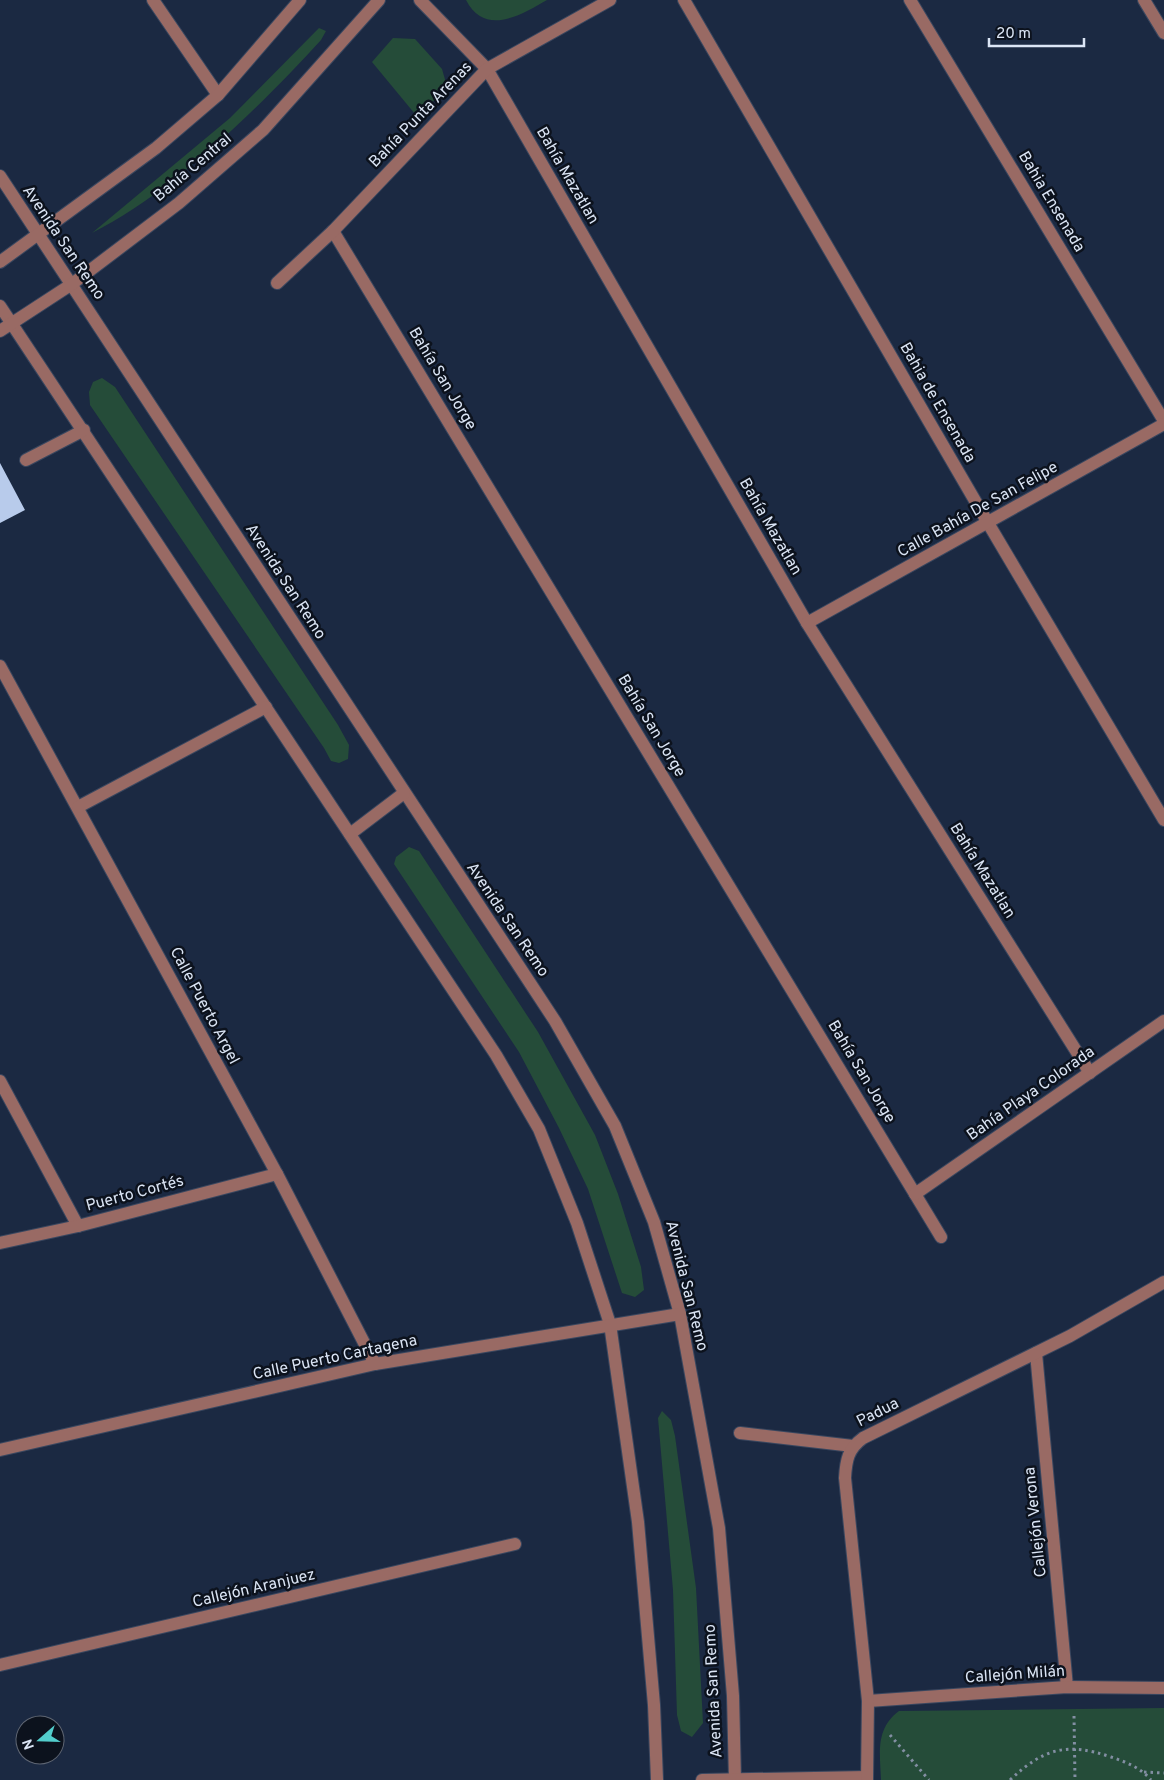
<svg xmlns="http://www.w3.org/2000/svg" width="1164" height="1780" viewBox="0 0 1164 1780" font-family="Overpass,sans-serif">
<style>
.green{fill:#254c39}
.building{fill:#b8cbeb}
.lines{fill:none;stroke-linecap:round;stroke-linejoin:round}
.minor-casing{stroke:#3a475f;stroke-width:14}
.path{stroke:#838fa3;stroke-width:3;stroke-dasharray:2.5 4;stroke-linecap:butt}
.minor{stroke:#996a64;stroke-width:12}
.labels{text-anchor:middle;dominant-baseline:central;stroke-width:5;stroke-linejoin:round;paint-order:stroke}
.street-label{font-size:16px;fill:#dbe5f5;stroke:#0c121d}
</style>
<rect width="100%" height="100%" fill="#1b2942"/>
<!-- green -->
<g class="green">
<path d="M 466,0 L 547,0 C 521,15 485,37 466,0 Z"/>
<path d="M 319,28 L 326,31 L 321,40 C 260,107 172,193 92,233 L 230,118 Z"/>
<path d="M 393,38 L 415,39 L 442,69 L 446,83 L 435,100 L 415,114 L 372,62 Z"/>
<path d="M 102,378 L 115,387 L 338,725 L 349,745 L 348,759 L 339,763 L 331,761 L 324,748 L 90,405 L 89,392 L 93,382 Z"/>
<path d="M 409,847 L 419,851 L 538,1032 L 595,1135 L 618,1194 L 641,1267 L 644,1290 L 635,1297 L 622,1293 L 588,1189 L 559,1128 L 519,1052 L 394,864 L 396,857 Z"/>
<path d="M 662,1411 L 671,1420 L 675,1436 L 696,1588 L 703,1723 L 692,1737 L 681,1731 L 677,1715 L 673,1590 L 658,1418 Z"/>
<path d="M 1164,1708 L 1164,1780 L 881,1780 C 880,1753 875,1729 899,1711 Z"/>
</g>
<!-- building -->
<path class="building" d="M 0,463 L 25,510 L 0,523 Z"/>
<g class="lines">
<defs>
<g id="minor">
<path d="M 153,0 L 218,95"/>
<path d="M 420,0 L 487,69 L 807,623 L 1090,1073"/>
<path d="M 684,0 L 988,523 L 1164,820"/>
<path d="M 910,0 L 1164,421"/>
<path d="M 1144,0 L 1164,33"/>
<path d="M 0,176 L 555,1021 L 615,1126 L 654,1222 L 680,1314 L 719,1528 L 733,1696 L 735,1780"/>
<path d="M 333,231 L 941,1237"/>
<path d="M 0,262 L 156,148 L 218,95 L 300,0"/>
<path d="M 277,283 L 333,231 L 487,69 L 610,0"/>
<path d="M 0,306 L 496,1055 L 539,1129 L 577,1223 L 610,1324 L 638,1522 L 654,1705 L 657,1780"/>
<path d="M 0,331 L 72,284 L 179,203 L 263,130 L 379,0"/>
<path d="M 26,460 L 84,430"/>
<path d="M 807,623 L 1164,424"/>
<path d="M 0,666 L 277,1174 L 375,1364"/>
<path d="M 78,807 L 266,707"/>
<path d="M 350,834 L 404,793"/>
<path d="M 0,1081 L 78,1226"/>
<path d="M 915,1194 L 1164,1021"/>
<path d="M 0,1243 L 78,1226 L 277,1174"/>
<path d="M 1036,1353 L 1067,1687"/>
<path d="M 740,1433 L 853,1446"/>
<path d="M 0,1450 L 375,1364 L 680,1314"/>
<path d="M 0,1665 L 515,1544"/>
<path d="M 868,1701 L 1067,1687 L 1164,1688"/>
<path d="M 702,1780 L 867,1777"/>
<path d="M 867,1780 L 868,1701 L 845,1478 C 846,1460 848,1449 863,1438 L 1070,1336 L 1164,1282"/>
</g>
</defs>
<!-- minor casing -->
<use href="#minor" class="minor-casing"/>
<!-- path -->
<g class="path">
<path d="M 1074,1716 L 1075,1780"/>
<path d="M 890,1735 L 929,1780"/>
<path d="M 1144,1772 L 1164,1773"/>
<path d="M 1010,1780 C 1044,1748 1067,1742 1111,1757 C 1126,1762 1141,1768 1151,1780"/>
</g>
<!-- minor -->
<use href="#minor" class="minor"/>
</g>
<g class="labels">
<!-- street labels -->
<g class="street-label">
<text transform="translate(421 115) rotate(-46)">Bahía Punta Arenas</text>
<text transform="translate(193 168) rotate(-40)">Bahía Central</text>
<text transform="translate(567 176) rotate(60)">Bahía Mazatlan</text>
<text transform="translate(1051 202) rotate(59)">Bahia Ensenada</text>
<text transform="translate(63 243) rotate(56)">Avenida San Remo</text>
<text transform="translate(442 379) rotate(59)">Bahía San Jorge</text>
<text transform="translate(937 403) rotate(60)">Bahia de Ensenada</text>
<text transform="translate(978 510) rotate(-29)">Calle Bahía De San Felipe</text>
<text transform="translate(770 527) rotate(60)">Bahía Mazatlan</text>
<text transform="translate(285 582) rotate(57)">Avenida San Remo</text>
<text transform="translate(651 726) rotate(59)">Bahía San Jorge</text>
<text transform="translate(982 871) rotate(58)">Bahía Mazatlan</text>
<text transform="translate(507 920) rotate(56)">Avenida San Remo</text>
<text transform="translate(204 1006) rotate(62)">Calle Puerto Argel</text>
<text transform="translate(861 1072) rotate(59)">Bahía San Jorge</text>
<text transform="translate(1031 1094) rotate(-35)">Bahía Playa Colorada</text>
<text transform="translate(135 1194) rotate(-15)">Puerto Cortés</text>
<text transform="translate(686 1286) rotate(76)">Avenida San Remo</text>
<text transform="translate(335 1358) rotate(-12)">Calle Puerto Cartagena</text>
<text transform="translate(878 1413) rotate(-27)">Padua</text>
<text transform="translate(1036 1522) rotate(-96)">Callejón Verona</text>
<text transform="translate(254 1589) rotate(-13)">Callejón Aranjuez</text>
<text transform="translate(1015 1675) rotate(-4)">Callejón Milán</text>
<text transform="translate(714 1691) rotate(-93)">Avenida San Remo</text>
</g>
</g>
<!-- north arrow -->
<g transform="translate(40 1740) rotate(250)"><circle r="24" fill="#0c121d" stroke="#5f6673"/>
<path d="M0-4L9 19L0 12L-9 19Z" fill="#52cdcc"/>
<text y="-8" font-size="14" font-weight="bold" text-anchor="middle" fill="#dbe5f5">N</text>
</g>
<!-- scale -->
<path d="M989 38v8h95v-8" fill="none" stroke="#dbe5f5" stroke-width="2.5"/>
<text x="996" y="38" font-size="15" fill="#dbe5f5" stroke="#0c121d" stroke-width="4" paint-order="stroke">20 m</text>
</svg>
